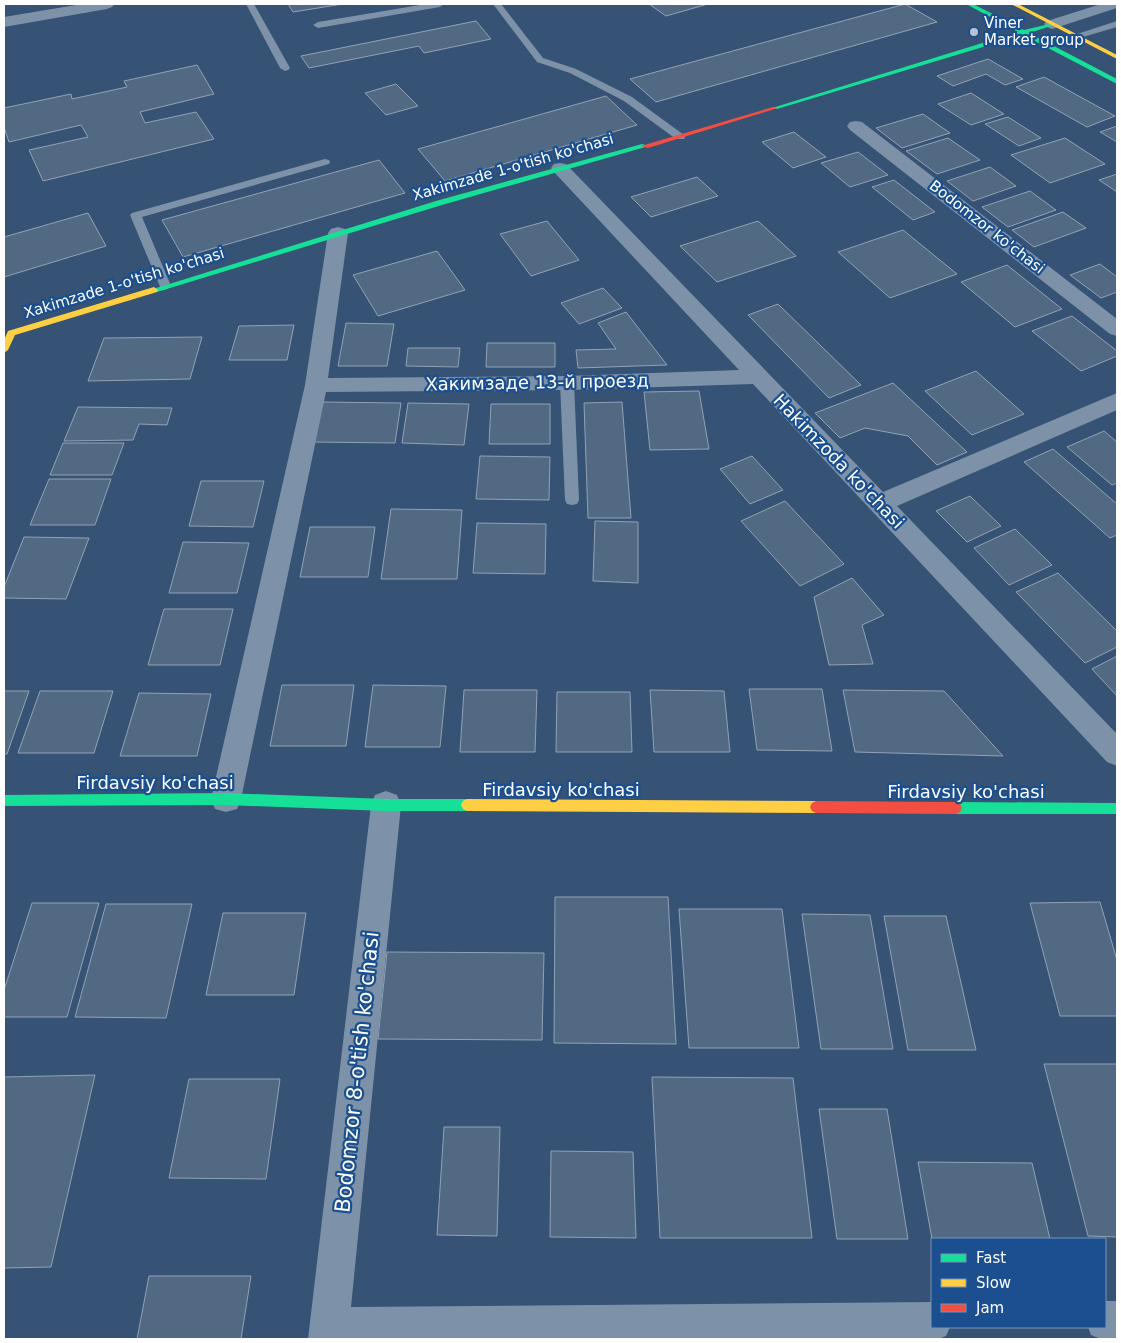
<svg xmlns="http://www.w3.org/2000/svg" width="1121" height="1343" viewBox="0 0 1121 1343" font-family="'DejaVu Sans',sans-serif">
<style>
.building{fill:#526984;stroke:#92a2b6}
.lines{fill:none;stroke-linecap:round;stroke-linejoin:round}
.lane{fill:#7d92a8;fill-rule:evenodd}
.street{fill:#7d92a8;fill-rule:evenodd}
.fast{fill:#16e098;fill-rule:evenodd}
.slow{fill:#ffcf43;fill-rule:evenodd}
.jam{fill:#f24e42;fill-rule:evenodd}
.poi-dot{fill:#b9c2ce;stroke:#1b4f8f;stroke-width:2}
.labels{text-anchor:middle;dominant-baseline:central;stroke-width:4.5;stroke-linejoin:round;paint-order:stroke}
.far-poi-label{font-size:15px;fill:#fff;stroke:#1b4f8f;text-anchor:start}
.far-street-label{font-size:15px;fill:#fff;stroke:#1b4f8f}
.street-label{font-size:18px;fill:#fff;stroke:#1b4f8f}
.near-street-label{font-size:21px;fill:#fff;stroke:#1b4f8f}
</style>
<rect width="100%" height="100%" fill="#365274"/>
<!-- building -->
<g class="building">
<path d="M 288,4 L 343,4 L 293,12 Z"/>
<path d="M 649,4 L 708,4 L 666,16 Z"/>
<path d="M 905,4 L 937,22 L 656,102 L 630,79 Z"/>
<path d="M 476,21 L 491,39 L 424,53 L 419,46 L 309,68 L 301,56 Z"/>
<path d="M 988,59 L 1023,79 L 1005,85 L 986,74 L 953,86 L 937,76 Z"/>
<path d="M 197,65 L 214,94 L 140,112 L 145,123 L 196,112 L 214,139 L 43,181 L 29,150 L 88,137 L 81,125 L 9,142 L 4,127 L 4,108 L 71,94 L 72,99 L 127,87 L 124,81 Z"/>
<path d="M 1044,77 L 1115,116 L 1087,127 L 1016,87 Z"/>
<path d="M 396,84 L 418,106 L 386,115 L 365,93 Z"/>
<path d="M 971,93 L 1004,114 L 971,125 L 938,104 Z"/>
<path d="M 606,96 L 637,125 L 445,181 L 418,149 Z"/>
<path d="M 923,114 L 950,133 L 902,148 L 876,128 Z"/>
<path d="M 1008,117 L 1041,138 L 1019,146 L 985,124 Z"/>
<path d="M 1117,126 L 1117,142 L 1100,132 Z"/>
<path d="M 794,132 L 826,157 L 793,168 L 762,142 Z"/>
<path d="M 948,138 L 980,160 L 937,174 L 906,151 Z"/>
<path d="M 1065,138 L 1105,164 L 1050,183 L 1011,155 Z"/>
<path d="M 858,152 L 888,175 L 850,187 L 821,163 Z"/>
<path d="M 379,160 L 405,193 L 183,257 L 162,220 Z"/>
<path d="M 990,167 L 1016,186 L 973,201 L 947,181 Z"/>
<path d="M 1117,174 L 1117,192 L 1099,180 Z"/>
<path d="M 697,177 L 718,196 L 651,217 L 631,197 Z"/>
<path d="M 894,180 L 935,212 L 913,220 L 872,187 Z"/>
<path d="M 1030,191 L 1056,210 L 1008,227 L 982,207 Z"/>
<path d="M 1063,212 L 1086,228 L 1034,247 L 1012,230 Z"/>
<path d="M 88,213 L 106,246 L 4,277 L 4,237 Z"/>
<path d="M 547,221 L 579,260 L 531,276 L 500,234 Z"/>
<path d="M 758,221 L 796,256 L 717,282 L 680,246 Z"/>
<path d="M 903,230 L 957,274 L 890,298 L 838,252 Z"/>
<path d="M 437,251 L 465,290 L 378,316 L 353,275 Z"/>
<path d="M 1100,264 L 1117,277 L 1117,292 L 1101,298 L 1070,275 Z"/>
<path d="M 1007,265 L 1062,309 L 1015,327 L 961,282 Z"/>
<path d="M 603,288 L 622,308 L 579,324 L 561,303 Z"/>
<path d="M 778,304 L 861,385 L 829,398 L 748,315 Z"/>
<path d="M 626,312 L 667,365 L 578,368 L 576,350 L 616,349 L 598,323 Z"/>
<path d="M 1072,316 L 1117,351 L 1117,356 L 1081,371 L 1032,331 Z"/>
<path d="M 346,323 L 394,324 L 387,366 L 338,366 Z"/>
<path d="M 294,325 L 287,360 L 229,360 L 239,326 Z"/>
<path d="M 202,337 L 190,379 L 88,381 L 104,338 Z"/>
<path d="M 487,343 L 555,343 L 555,367 L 486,367 Z"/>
<path d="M 408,348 L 460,348 L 458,367 L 406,366 Z"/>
<path d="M 976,371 L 1024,414 L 972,435 L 925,391 Z"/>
<path d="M 893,383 L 967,452 L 937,465 L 908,436 L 865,428 L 840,438 L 815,413 Z"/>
<path d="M 699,391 L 709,449 L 650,450 L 644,392 Z"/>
<path d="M 323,402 L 401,403 L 395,443 L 314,442 Z"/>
<path d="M 622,402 L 631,518 L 588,518 L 584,403 Z"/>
<path d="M 408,403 L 469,404 L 464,445 L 402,443 Z"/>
<path d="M 491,404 L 550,404 L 550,444 L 489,444 Z"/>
<path d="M 78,407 L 172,408 L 167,425 L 139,424 L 133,440 L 64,441 Z"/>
<path d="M 1104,431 L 1117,442 L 1117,483 L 1112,485 L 1067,447 Z"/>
<path d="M 63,443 L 124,443 L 112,475 L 50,475 Z"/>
<path d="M 1053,449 L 1117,504 L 1117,535 L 1110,538 L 1024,462 Z"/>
<path d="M 480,456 L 550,457 L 549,500 L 476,499 Z"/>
<path d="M 752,456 L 783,490 L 750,504 L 720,469 Z"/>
<path d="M 49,479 L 111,479 L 95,525 L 30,525 Z"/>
<path d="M 201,481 L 264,481 L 253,527 L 189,526 Z"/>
<path d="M 970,496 L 1001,526 L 967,542 L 936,511 Z"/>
<path d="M 785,501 L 844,564 L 800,586 L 741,521 Z"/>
<path d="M 391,509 L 462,510 L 457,579 L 381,579 Z"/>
<path d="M 595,521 L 638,522 L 638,583 L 593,581 Z"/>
<path d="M 477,523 L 546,524 L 545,574 L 473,573 Z"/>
<path d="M 310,527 L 375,527 L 368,577 L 300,577 Z"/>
<path d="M 1015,529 L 1052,565 L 1009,585 L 974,548 Z"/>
<path d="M 24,537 L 89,538 L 66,599 L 4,598 L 4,587 Z"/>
<path d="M 183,542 L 249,543 L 237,593 L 169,593 Z"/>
<path d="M 1058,573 L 1117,631 L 1117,647 L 1085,663 L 1016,592 Z"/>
<path d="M 852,578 L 884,615 L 862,625 L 873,664 L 829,665 L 814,597 Z"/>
<path d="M 164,609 L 233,609 L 220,665 L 148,665 Z"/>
<path d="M 1117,656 L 1117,696 L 1092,669 Z"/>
<path d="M 282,685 L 354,685 L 346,746 L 270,746 Z"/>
<path d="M 373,685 L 446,686 L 440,747 L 365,747 Z"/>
<path d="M 749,689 L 822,689 L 832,751 L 757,750 Z"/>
<path d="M 464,690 L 537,690 L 535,752 L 460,752 Z"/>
<path d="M 650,690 L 724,691 L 730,752 L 654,752 Z"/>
<path d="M 843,690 L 944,691 L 1003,756 L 855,752 Z"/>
<path d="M 4,691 L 29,691 L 7,754 L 4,754 Z"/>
<path d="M 40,691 L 113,691 L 94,753 L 18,753 Z"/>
<path d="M 557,692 L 630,692 L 632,752 L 556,752 Z"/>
<path d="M 139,693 L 211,694 L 197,756 L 120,756 Z"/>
<path d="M 555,897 L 668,897 L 676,1044 L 554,1043 Z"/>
<path d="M 1100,902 L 1117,960 L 1117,1016 L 1060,1016 L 1030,903 Z"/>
<path d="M 32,903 L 99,903 L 67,1017 L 4,1017 L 4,990 Z"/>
<path d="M 106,904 L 192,904 L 166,1018 L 75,1017 Z"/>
<path d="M 679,909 L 782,909 L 799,1048 L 689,1048 Z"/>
<path d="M 223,913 L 306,913 L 294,995 L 206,995 Z"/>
<path d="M 802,914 L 870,915 L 893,1049 L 821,1049 Z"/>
<path d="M 884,916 L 946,916 L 976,1050 L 908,1050 Z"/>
<path d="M 387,952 L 544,953 L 542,1040 L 378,1039 Z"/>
<path d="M 1044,1064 L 1117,1064 L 1117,1237 L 1088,1236 Z"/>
<path d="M 95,1075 L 51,1267 L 4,1268 L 4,1077 Z"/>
<path d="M 652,1077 L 793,1078 L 812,1238 L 660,1238 Z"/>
<path d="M 189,1079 L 280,1079 L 266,1179 L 169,1178 Z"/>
<path d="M 819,1109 L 887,1109 L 908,1239 L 837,1239 Z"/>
<path d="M 444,1127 L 500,1127 L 497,1236 L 437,1235 Z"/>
<path d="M 551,1151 L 633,1152 L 636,1238 L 550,1237 Z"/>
<path d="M 918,1162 L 1032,1163 L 1050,1239 L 932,1239 Z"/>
<path d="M 149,1276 L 251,1276 L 241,1339 L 137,1339 Z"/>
</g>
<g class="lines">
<!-- lane -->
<g class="lane">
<path d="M 246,4 L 254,4 L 290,68 L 288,70 L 285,71 L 280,68 Z"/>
<path d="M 426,4 L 444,4 L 440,7 L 318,28 L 313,25 L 318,22 Z"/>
<path d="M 493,4 L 501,4 L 543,58 L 576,69 L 632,97 L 684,135 L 685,137 L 684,139 L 676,139 L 624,101 L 570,73 L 537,62 Z"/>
<path d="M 1117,21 L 1117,27 L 1076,39 L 1071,36 Z"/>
<path d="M 325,159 L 329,160 L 330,162 L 329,164 L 142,217 L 171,286 L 165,290 L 161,289 L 130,215 L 132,213 Z"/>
<path d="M 567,379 L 572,380 L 574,383 L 579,500 L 577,504 L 572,505 L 567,504 L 565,500 L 560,383 L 562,380 Z"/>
</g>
<!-- street -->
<g class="street">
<path d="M 82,4 L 115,4 L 112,7 L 107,9 L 4,27 L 4,17 Z"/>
<path d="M 1101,4 L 1117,4 L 1117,8 L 1052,29 L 1047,27 L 1044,24 L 1047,21 Z"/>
<path d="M 856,121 L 862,122 L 1117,319 L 1117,336 L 1110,334 L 850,130 L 847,126 L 850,122 Z"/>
<path d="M 560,163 L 566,164 L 883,492 L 1117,393 L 1117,410 L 897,506 L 1117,734 L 1117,766 L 1107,762 L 753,384 L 567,390 L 326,392 L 241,799 L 237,809 L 226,812 L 215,809 L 211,799 L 305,385 L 328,233 L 331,229 L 338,227 L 345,229 L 348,233 L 328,378 L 567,376 L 739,370 L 554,172 L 551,168 L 554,164 Z"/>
<path d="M 386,791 L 397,795 L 401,805 L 351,1307 L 932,1302 L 932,1327 L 950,1327 L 946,1336 L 938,1339 L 308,1339 L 371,805 L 375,795 Z"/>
<path d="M 1105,1301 L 1117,1301 L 1117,1339 L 1101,1339 L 1091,1335 L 1088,1327 L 1105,1327 Z"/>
</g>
<!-- fast -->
<g class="fast">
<path d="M 966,4 L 973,4 L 1024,30 L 1054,23 L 1054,25 L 1029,33 L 1117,79 L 1117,84 L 1023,35 L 777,109 L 772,108 L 1018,32 Z"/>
<path d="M 642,144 L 649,146 L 442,205 L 157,292 L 151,292 L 150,290 L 436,201 Z"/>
<path d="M 226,793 L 386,799 L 467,799 L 471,801 L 473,805 L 471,809 L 467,811 L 386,811 L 226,805 L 4,806 L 4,795 Z"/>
<path d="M 956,802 L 1117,803 L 1117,814 L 956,814 L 952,812 L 950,808 L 952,804 Z"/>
</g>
<!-- slow -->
<g class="slow">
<path d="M 1011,4 L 1018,4 L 1117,55 L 1117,59 Z"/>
<path d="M 154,287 L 158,290 L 157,292 L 15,335 L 8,350 L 4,353 L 4,340 L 8,331 Z"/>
<path d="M 467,799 L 816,801 L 820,803 L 822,807 L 820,811 L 816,813 L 467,811 L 463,809 L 461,805 L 463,801 Z"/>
</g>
<!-- jam -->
<g class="jam">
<path d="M 773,107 L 778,108 L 648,148 L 641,146 Z"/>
<path d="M 816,801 L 956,802 L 960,804 L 962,808 L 960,812 L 956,814 L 816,813 L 812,811 L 810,807 L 812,803 Z"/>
</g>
</g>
<!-- markers -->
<circle class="poi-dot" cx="974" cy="32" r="5"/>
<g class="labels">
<!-- far-poi labels -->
<g class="far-poi-label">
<text x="984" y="23">Viner<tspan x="984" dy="17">Market group</tspan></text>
</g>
<!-- far-street labels -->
<g class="far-street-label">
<text transform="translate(513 167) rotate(-16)">Xakimzade 1-o'tish ko'chasi</text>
<text transform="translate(987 227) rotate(38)">Bodomzor ko'chasi</text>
<text transform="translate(124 283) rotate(-17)">Xakimzade 1-o'tish ko'chasi</text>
</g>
<!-- street labels -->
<g class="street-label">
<text transform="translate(537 382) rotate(-1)">Хакимзаде 13-й проезд</text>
<text transform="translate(839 461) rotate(46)">Hakimzoda ko'chasi</text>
<text x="155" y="782">Firdavsiy ko'chasi</text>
<text x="561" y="789">Firdavsiy ko'chasi</text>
<text x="966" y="791">Firdavsiy ko'chasi</text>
</g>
<!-- near-street labels -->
<g class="near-street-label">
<text transform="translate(357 1072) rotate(-84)">Bodomzor 8-o'tish ko'chasi</text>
</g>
</g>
<!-- border -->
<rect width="1121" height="1343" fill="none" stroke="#ffffff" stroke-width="10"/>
<!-- legend -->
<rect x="931" y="1238" width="175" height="90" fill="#1b4f8f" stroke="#7695bc"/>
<rect x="941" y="1254" width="25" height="8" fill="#16e098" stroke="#7695bc"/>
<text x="976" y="1263" font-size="15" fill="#ffffff">Fast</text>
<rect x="941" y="1279" width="25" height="8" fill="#ffcf43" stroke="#7695bc"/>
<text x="976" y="1288" font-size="15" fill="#ffffff">Slow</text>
<rect x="941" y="1304" width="25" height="8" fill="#f24e42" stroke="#7695bc"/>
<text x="976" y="1313" font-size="15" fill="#ffffff">Jam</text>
</svg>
